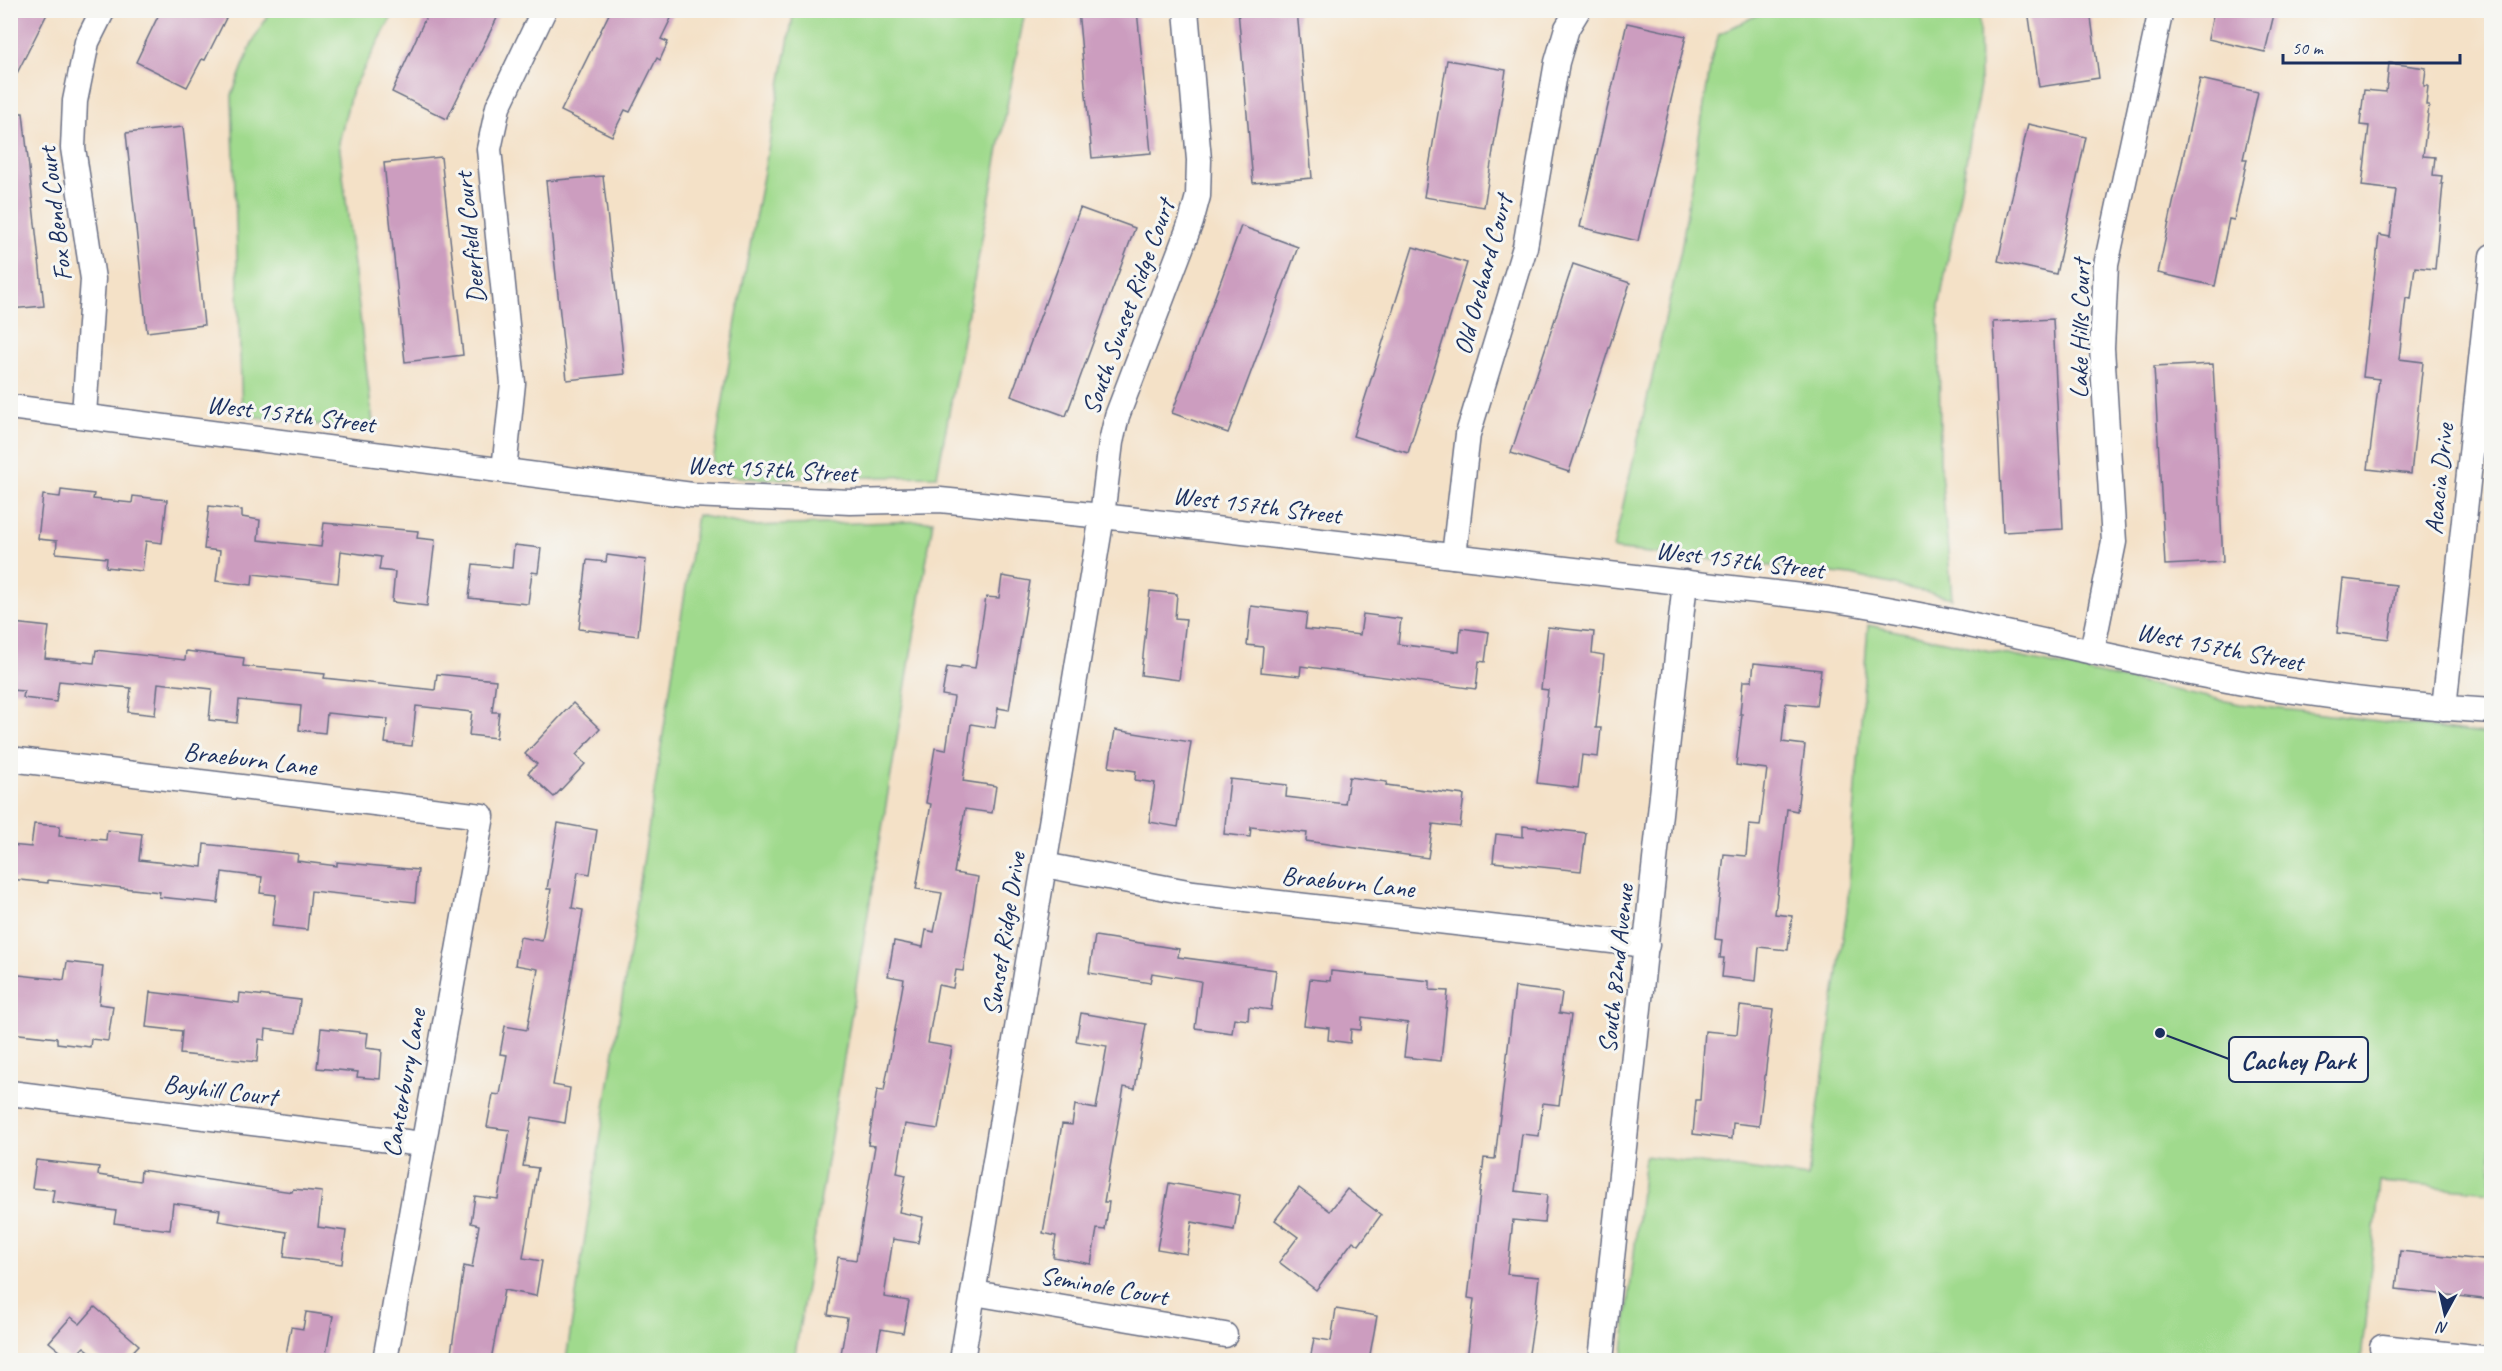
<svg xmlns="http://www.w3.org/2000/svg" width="2502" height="1371" viewBox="0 0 2502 1371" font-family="Caveat,sans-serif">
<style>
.green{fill:#a0da8d;stroke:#5e8476;stroke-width:1.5}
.building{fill:#cc9dbf}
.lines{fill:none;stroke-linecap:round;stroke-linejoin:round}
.street-casing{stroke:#676d83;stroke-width:27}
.street{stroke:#fff;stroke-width:24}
.labels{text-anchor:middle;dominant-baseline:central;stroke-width:6;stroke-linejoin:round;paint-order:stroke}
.street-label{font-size:26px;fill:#1b2f5e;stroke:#f6f6f2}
.leader{fill:none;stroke:#1b2f5e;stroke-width:2}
.callout-dot{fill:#1b2f5e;stroke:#f6f6f2;stroke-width:2}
.callout{fill:#f6f6f2;stroke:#1b2f5e;stroke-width:2}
.callout-label{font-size:27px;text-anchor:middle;font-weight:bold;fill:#1b2f5e}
</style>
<rect width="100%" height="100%" fill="#f6f6f2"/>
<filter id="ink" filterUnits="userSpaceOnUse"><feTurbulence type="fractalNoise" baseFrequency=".0167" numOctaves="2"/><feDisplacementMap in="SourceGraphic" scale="12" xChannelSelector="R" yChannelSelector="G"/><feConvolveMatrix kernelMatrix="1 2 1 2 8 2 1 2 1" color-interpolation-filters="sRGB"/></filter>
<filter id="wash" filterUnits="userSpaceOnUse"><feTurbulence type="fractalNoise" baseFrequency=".008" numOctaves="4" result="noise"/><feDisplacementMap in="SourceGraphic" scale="24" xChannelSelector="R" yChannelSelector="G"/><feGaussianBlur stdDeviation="1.35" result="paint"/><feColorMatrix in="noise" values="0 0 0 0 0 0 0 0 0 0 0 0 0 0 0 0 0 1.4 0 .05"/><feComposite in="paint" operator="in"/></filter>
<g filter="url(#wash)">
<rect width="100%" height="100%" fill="#f4e1c7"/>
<!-- green -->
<g class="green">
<path d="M 1767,10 L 1979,11 L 1980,86 L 1939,307 L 1940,460 L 1952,598 L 1851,575 L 1613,549 L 1681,250 L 1711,61 L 1719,34 Z"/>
<path d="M 270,11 L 395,11 L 351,93 L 339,142 L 374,432 L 242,415 L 232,95 L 252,43 Z"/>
<path d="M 794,11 L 1025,11 L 937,476 L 758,479 L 711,474 L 737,315 Z"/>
<path d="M 697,515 L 751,526 L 933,521 L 794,1360 L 566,1360 Z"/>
<path d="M 1868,625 L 2240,704 L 2491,735 L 2491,1192 L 2380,1182 L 2361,1360 L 1622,1360 L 1645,1156 L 1808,1177 L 1847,910 Z"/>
</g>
<g id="blocks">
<!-- building -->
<g class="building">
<path d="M 10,10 L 49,10 L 10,87 Z"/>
<path d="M 161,10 L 230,10 L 205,60 L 202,59 L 187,87 L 136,62 Z"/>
<path d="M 429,10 L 501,10 L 447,119 L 392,92 Z"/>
<path d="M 611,10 L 675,10 L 661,39 L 668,42 L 660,60 L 657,58 L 630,112 L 625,110 L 612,136 L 561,111 Z"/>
<path d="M 1078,10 L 1137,10 L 1151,153 L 1092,158 Z"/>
<path d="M 1238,10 L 1297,10 L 1312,178 L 1253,183 Z"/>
<path d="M 2028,10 L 2090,10 L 2099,78 L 2039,87 Z"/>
<path d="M 2214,10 L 2275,10 L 2265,52 L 2208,39 Z"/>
<path d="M 1627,23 L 1686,36 L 1638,241 L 1580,227 Z"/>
<path d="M 1447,60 L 1506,70 L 1484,207 L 1424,197 Z"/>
<path d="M 2389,63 L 2426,68 L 2424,86 L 2428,86 L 2426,105 L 2429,105 L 2423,156 L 2435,157 L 2433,175 L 2442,176 L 2441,184 L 2443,184 L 2435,269 L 2415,267 L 2411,299 L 2406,298 L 2399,359 L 2423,362 L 2411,474 L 2368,469 L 2379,379 L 2363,377 L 2379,235 L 2390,237 L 2396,190 L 2362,186 L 2369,126 L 2360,125 L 2364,90 L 2386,92 Z"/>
<path d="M 2200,79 L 2258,92 L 2243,159 L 2247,159 L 2234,220 L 2229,219 L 2215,286 L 2158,273 Z"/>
<path d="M 10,113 L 23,113 L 44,306 L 10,309 Z"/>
<path d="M 2028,124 L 2086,137 L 2056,274 L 1998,261 Z"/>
<path d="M 183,127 L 204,325 L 147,332 L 126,133 Z"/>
<path d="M 441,157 L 463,355 L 405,362 L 384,163 Z"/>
<path d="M 603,176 L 625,374 L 567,380 L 546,181 Z"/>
<path d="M 1080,208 L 1135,228 L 1066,416 L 1011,396 Z"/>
<path d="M 1241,226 L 1298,247 L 1228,433 L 1172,413 Z"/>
<path d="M 1413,247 L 1467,263 L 1408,453 L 1353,436 Z"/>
<path d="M 1573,264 L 1630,283 L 1569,472 L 1511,453 Z"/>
<path d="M 2053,319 L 2063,529 L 2003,532 L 1993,322 Z"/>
<path d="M 2213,364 L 2223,562 L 2165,565 L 2154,367 Z"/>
<path d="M 61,490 L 94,494 L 93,499 L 132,503 L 133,496 L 167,500 L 162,543 L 146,541 L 142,571 L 106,567 L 107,558 L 56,553 L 57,541 L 38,539 L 43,495 L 60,497 Z"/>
<path d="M 209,506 L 242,510 L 242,517 L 260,520 L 258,540 L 321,547 L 324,523 L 418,531 L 417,538 L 435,540 L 427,606 L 392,602 L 395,572 L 379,570 L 381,557 L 341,551 L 338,583 L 253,574 L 252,585 L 216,581 L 220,551 L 204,549 Z"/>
<path d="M 514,545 L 541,548 L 538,573 L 532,572 L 528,604 L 469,598 L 473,564 L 512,568 Z"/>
<path d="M 607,555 L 646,560 L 638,636 L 579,629 L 587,560 L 606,562 Z"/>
<path d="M 1002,576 L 1030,581 L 1009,710 L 998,708 L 995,728 L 971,724 L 963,781 L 996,786 L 992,813 L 965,809 L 954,873 L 978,877 L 963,971 L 956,970 L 953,988 L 938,985 L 928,1043 L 952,1047 L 938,1129 L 905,1124 L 897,1173 L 906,1175 L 899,1212 L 923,1217 L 918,1243 L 893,1239 L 884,1297 L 909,1301 L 903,1333 L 881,1329 L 875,1360 L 840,1360 L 847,1318 L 828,1315 L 838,1257 L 856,1260 L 875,1146 L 868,1145 L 877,1090 L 884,1091 L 904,979 L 888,976 L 894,941 L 923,947 L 926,930 L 934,932 L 942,893 L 916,889 L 931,804 L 926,803 L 935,748 L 946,750 L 954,697 L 942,695 L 947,667 L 960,669 L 961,666 L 975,668 L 986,597 L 999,598 Z"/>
<path d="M 2343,579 L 2396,585 L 2389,639 L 2337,633 Z"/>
<path d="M 1150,591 L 1177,594 L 1175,618 L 1186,619 L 1179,680 L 1141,675 Z"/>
<path d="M 1251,606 L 1307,613 L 1305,629 L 1360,635 L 1363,614 L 1401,619 L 1398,644 L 1459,652 L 1461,628 L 1489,632 L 1485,662 L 1479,661 L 1476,689 L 1301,666 L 1300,676 L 1261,672 L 1263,647 L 1247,645 Z"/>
<path d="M 13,623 L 49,627 L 45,658 L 94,663 L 96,650 L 185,660 L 186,651 L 244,658 L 243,666 L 325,674 L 324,678 L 435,690 L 437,674 L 496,680 L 492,712 L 499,712 L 496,738 L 469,735 L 472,712 L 416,706 L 412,746 L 385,743 L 388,719 L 327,713 L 325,733 L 299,730 L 301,706 L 239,700 L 237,723 L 209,720 L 212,689 L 158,683 L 155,715 L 128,712 L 131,688 L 59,681 L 56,702 L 23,698 L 24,691 L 10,690 L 10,647 Z"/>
<path d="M 1548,627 L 1594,632 L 1592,653 L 1604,655 L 1596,728 L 1601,728 L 1598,757 L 1582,755 L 1578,788 L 1537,783 L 1548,690 L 1541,689 Z"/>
<path d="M 1754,663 L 1821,670 L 1816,706 L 1786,703 L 1782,742 L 1805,745 L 1797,811 L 1787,809 L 1775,914 L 1792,916 L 1788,950 L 1759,947 L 1756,981 L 1722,977 L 1724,958 L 1720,958 L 1722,940 L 1715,939 L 1724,854 L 1746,856 L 1749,825 L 1760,826 L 1767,769 L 1736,765 L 1742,714 L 1740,714 L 1743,681 L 1752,681 Z"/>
<path d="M 573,703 L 600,729 L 576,755 L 585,764 L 554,797 L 528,773 L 537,764 L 525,754 Z"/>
<path d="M 1115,730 L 1191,742 L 1178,827 L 1149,822 L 1155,783 L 1135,780 L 1136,771 L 1109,767 Z"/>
<path d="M 1349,777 L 1387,782 L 1386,785 L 1464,795 L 1460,827 L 1433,824 L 1428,858 L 1306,841 L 1307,833 L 1251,827 L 1250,837 L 1224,834 L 1230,779 L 1287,785 L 1286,797 L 1345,804 Z"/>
<path d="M 558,823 L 597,830 L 590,874 L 578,872 L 572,908 L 583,910 L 553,1085 L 570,1088 L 565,1123 L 532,1117 L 523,1166 L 538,1168 L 523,1258 L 542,1261 L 536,1296 L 504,1290 L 491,1360 L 450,1360 L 464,1266 L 472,1268 L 479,1225 L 471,1223 L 475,1196 L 498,1199 L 510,1130 L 487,1127 L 493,1094 L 500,1095 L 507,1055 L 500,1054 L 505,1026 L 527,1030 L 538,969 L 515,965 L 520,937 L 542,941 L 551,889 L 547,889 Z"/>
<path d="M 34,824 L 60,826 L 59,836 L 106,840 L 107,830 L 142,834 L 139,860 L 202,867 L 204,844 L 298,854 L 297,861 L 337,866 L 337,862 L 418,870 L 415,902 L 311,891 L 307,930 L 272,926 L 276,895 L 260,893 L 262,877 L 222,872 L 218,903 L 159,897 L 160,892 L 48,880 L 48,883 L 10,879 L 10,845 L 31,847 Z"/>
<path d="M 1523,826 L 1586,833 L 1581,871 L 1493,862 L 1496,834 L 1523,837 Z"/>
<path d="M 1095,936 L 1179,949 L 1178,957 L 1276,970 L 1271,1010 L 1249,1007 L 1248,1020 L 1234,1018 L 1232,1033 L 1195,1028 L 1201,981 L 1152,973 L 1150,983 L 1089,973 Z"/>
<path d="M 67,962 L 103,966 L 99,1004 L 113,1006 L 108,1041 L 91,1039 L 90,1047 L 57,1043 L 57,1038 L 10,1033 L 10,974 L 64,980 Z"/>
<path d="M 1331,971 L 1430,981 L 1430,990 L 1448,991 L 1441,1061 L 1404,1057 L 1408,1023 L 1362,1017 L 1361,1030 L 1351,1029 L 1350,1043 L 1328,1040 L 1329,1028 L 1304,1025 L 1310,979 L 1330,981 Z"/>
<path d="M 1515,987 L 1562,993 L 1559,1013 L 1571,1015 L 1559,1105 L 1543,1103 L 1539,1136 L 1522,1134 L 1515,1191 L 1547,1195 L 1544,1223 L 1513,1220 L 1507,1274 L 1539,1277 L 1536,1306 L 1528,1360 L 1467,1360 L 1474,1299 L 1468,1298 L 1484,1158 L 1495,1159 Z"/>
<path d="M 150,992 L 239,1003 L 240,993 L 300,1000 L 296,1033 L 266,1029 L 265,1040 L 259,1039 L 257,1062 L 180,1054 L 182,1031 L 146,1027 Z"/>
<path d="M 1740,1006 L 1773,1010 L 1759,1126 L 1733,1123 L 1732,1139 L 1693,1134 L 1696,1100 L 1700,1100 L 1705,1031 L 1737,1034 Z"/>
<path d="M 1081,1013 L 1146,1024 L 1135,1089 L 1124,1087 L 1104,1202 L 1109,1202 L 1105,1230 L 1097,1229 L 1091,1264 L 1053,1257 L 1056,1236 L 1043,1233 L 1062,1124 L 1072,1125 L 1075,1105 L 1096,1109 L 1107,1046 L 1076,1041 Z"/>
<path d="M 321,1028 L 368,1033 L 366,1048 L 382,1050 L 380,1079 L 357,1077 L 358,1072 L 317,1068 Z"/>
<path d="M 36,1160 L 99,1167 L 98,1175 L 140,1181 L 141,1170 L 292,1192 L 293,1189 L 322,1192 L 318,1227 L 346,1231 L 342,1264 L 284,1257 L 287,1232 L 218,1221 L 220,1210 L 173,1203 L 170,1230 L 114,1223 L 116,1211 L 52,1202 L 54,1190 L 32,1188 Z"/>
<path d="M 1169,1183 L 1240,1195 L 1234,1230 L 1192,1222 L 1187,1254 L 1157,1249 Z"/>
<path d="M 1299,1188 L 1330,1211 L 1347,1189 L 1381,1215 L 1359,1245 L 1353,1241 L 1316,1290 L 1279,1262 L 1298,1237 L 1275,1220 Z"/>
<path d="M 2400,1251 L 2492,1261 L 2492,1300 L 2396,1289 Z"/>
<path d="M 95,1307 L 139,1345 L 125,1360 L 101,1360 L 84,1347 L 71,1360 L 49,1342 L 71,1317 L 80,1324 Z"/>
<path d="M 1336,1309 L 1377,1316 L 1369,1360 L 1310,1360 L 1314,1338 L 1331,1341 Z"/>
<path d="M 306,1312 L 333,1316 L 325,1360 L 285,1360 L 291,1327 L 303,1329 Z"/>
</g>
</g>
</g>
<g filter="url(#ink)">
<use href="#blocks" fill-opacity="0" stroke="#676d83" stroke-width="1.5"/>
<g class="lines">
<defs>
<g id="street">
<path d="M 10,407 L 692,495 L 850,502 L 940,500 L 1102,516 L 1828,599 C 1968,620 2104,658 2243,683 C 2325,697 2408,706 2492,711"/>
<path d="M 84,415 L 93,279 L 73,148 L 75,101 L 87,42 L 103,10"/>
<path d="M 504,470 L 513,383 L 489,149 L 498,107 L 544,10"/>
<path d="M 1454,556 L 1468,434 L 1525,247 L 1557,62 L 1567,28 L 1578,10"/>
<path d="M 2092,651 L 2114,542 L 2102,348 L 2106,265 L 2161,10"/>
<path d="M 2444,708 L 2492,256"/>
<path d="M 10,759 L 482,816 L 385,1360"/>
<path d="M 1044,865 L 1193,893 L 1647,945"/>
<path d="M 10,1093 L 422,1144"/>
<path d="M 974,1293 L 1225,1335"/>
<path d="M 2382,1347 L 2492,1359"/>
<path d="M 962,1360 L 1102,516 L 1111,442 L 1117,416 L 1191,222 L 1198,196 L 1199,160 L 1186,10"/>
<path d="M 1601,1360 L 1685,582"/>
</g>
</defs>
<!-- street casing -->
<use href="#street" class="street-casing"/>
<!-- street -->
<use href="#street" class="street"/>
</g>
</g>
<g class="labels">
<!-- street labels -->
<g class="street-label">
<text transform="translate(55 214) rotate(-97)">Fox Bend Court</text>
<text transform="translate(470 238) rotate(-96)">Deerfield Court</text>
<text transform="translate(1483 275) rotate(-75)">Old Orchard Court</text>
<text transform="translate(1128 307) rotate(-70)">South Sunset Ridge Court</text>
<text transform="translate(2080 329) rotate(-89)">Lake Hills Court</text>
<text transform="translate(291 414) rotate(7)">West 157th Street</text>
<text transform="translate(772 469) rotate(3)">West 157th Street</text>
<text transform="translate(2439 479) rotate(-84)">Acacia Drive</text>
<text transform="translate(1257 505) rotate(7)">West 157th Street</text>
<text transform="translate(1740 560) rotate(7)">West 157th Street</text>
<text transform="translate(2220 647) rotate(11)">West 157th Street</text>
<text transform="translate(250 759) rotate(7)">Braeburn Lane</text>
<text transform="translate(1348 882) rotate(6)">Braeburn Lane</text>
<text transform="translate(1004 934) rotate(-81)">Sunset Ridge Drive</text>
<text transform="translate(1616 969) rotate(-84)">South 82nd Avenue</text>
<text transform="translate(404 1083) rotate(-80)">Canterbury Lane</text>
<text transform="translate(220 1090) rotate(7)">Bayhill Court</text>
<text transform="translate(1104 1286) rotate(10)">Seminole Court</text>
</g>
</g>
<!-- callouts -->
<path class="leader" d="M2160 1033L2229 1059"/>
<circle class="callout-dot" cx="2160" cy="1033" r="6"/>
<rect class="callout" x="2229" y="1037" width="139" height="45" rx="6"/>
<g class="callout-label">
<text x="2298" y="1069">Cachey Park</text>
</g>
<!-- margin -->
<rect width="2502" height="1371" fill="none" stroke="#f6f6f2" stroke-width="36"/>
<!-- north arrow -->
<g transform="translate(2445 1314) rotate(188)" stroke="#f6f6f2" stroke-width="4.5" paint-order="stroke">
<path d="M0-4.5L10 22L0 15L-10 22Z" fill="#1b2f5e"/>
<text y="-9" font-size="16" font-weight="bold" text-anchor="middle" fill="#1b2f5e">N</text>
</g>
<!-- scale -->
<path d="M2283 54v9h177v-9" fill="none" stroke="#1b2f5e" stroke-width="3"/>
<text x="2292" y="54" font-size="18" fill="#1b2f5e" stroke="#f6f6f2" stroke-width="4.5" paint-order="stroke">50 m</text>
</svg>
